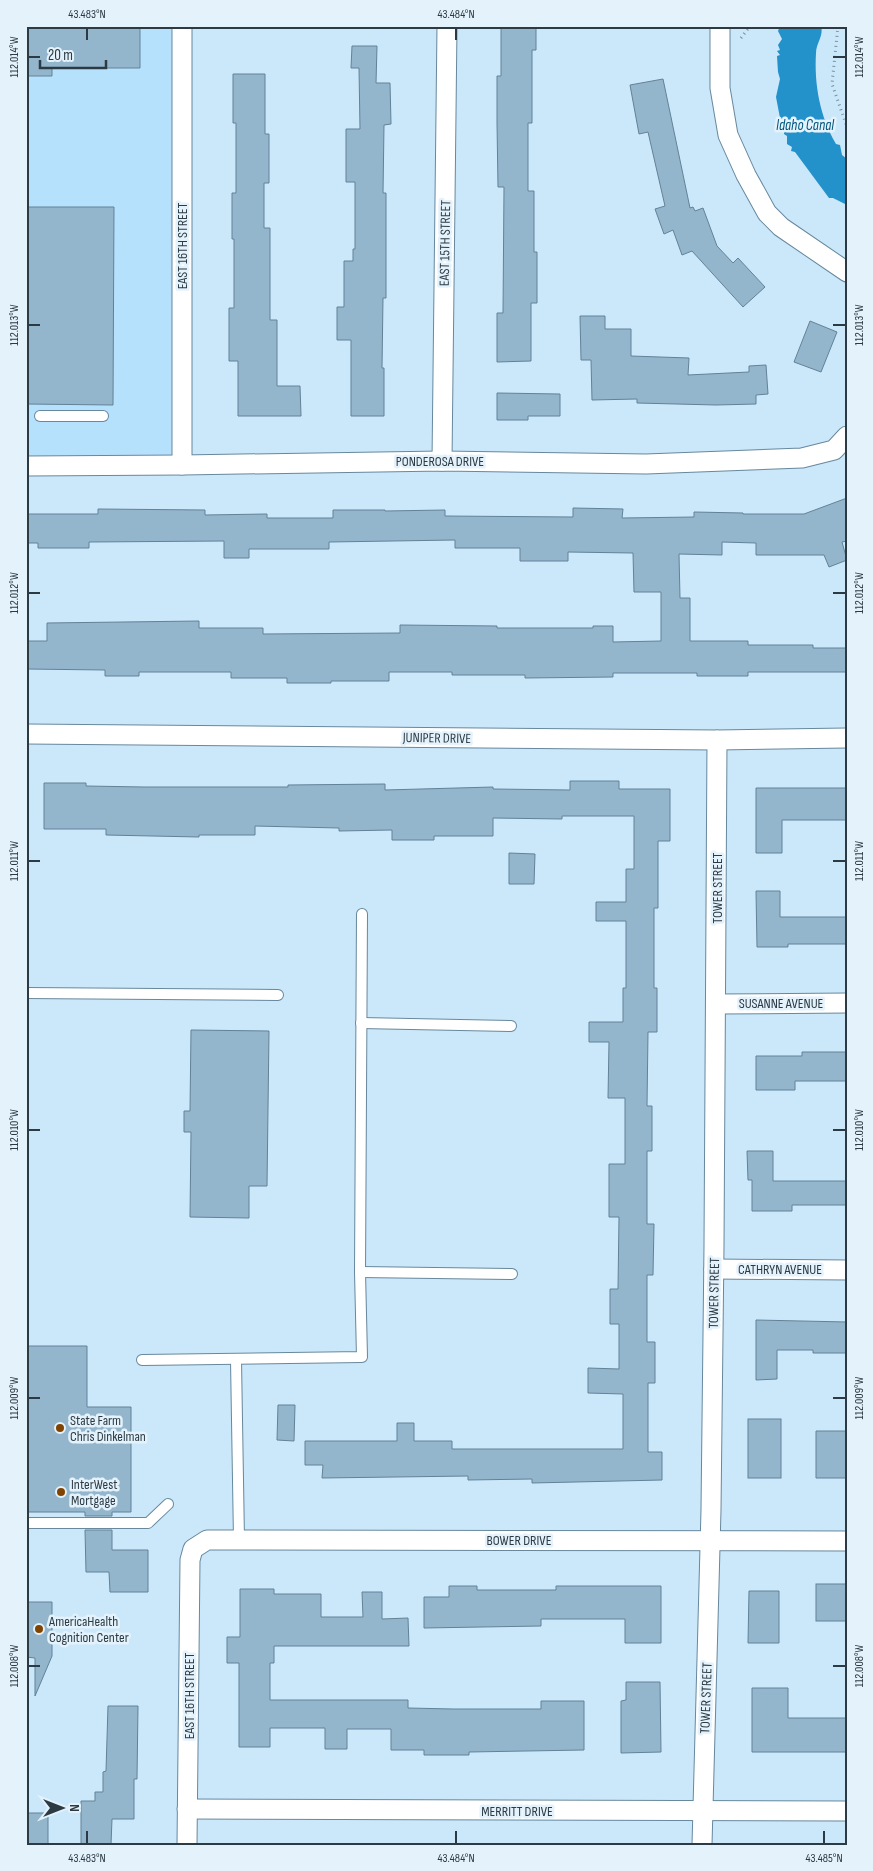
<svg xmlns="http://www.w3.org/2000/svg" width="873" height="1871" viewBox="0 0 873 1871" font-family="'Sofia Sans Condensed',sans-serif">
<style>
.built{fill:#b6e1fd}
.water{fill:#2391ca}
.building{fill:#94b6cd;stroke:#628297}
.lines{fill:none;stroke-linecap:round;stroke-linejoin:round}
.service-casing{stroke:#67889d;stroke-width:12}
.minor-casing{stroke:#67889d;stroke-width:21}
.path{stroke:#7b909e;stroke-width:3;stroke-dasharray:1 4;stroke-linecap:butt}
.service{stroke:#fff;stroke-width:10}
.minor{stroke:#fff;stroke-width:19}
.ticks{fill:none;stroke:#2c3a44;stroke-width:2}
.poi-dot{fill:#814301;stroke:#e4f2fc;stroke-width:2}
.labels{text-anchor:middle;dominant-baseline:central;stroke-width:5;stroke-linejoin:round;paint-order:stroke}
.street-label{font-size:14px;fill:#2c3a44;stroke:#e4f2fc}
.poi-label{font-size:14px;fill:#2c3a44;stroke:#e4f2fc;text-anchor:start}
.water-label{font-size:15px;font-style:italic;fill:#00557c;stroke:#e4f2fc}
.neatline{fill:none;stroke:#2c3a44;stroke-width:2}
.ticks-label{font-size:12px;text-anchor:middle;fill:#2c3a44}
</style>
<rect width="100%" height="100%" fill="#cbe7fa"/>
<!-- built -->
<path class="built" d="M 26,26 L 182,26 L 182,465 L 26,464 Z"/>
<!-- water -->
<path class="water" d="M 780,26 L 821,26 C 824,36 816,43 816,53 C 814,84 820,117 836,144 L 840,145 L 842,155 L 847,159 L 847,205 L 833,198 L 829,198 L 795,152 L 791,151 L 792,147 L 787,144 L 787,136 L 784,134 L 784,129 L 782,126 L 784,120 L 780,118 L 776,97 L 780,79 L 778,72 L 777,56 L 780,55 L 777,51 L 780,50 L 778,45 L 782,39 L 778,31 Z"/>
<!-- building -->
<g class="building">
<path d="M 26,26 L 140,26 L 140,68 L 52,68 L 52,76 L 26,76 Z"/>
<path d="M 501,26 L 536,26 L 536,50 L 532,50 L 532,123 L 528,123 L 528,191 L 534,191 L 534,252 L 537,252 L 537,303 L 531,303 L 531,361 L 497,362 L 497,313 L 503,313 L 504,187 L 498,187 L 497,123 L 497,76 L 501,76 Z"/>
<path d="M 352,46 L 377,46 L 376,83 L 390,83 L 391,124 L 384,125 L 383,193 L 386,193 L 386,298 L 383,298 L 382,368 L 384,368 L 384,416 L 351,416 L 351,340 L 337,340 L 337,307 L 344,307 L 344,261 L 353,261 L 353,249 L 355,249 L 355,182 L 346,182 L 346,129 L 360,129 L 359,68 L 351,68 Z"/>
<path d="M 233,74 L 265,74 L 265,134 L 269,134 L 269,183 L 264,183 L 264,228 L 270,228 L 270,320 L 277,320 L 277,386 L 300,386 L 301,416 L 238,416 L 238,361 L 229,361 L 229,308 L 234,308 L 234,239 L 232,239 L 232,193 L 236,193 L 236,123 L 233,123 Z"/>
<path d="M 663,79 L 690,208 L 693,207 L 695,211 L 703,208 L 717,246 L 733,263 L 738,258 L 765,287 L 743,307 L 692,251 L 682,255 L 673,230 L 664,234 L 655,209 L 665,206 L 648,132 L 639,134 L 630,85 Z"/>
<path d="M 26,207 L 114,207 L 113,405 L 26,404 Z"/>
<path d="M 580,316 L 605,316 L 605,329 L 631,329 L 631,356 L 689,358 L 688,375 L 749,372 L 749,366 L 766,365 L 768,394 L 756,395 L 756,404 L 716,405 L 637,403 L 637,399 L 592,400 L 591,360 L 581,360 Z"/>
<path d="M 810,321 L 837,332 L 821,372 L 794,362 Z"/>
<path d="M 497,393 L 560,394 L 560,416 L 528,416 L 528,420 L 497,420 Z"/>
<path d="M 847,498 L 847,541 L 842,542 L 847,560 L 829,567 L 824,555 L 756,555 L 756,543 L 722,542 L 722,555 L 679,554 L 680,598 L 690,598 L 690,641 L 748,641 L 748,645 L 813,645 L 813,648 L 847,648 L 847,672 L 748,672 L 748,676 L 697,676 L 697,673 L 613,673 L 613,677 L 525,678 L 525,675 L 452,675 L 452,672 L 389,672 L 389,681 L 331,681 L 331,683 L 287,683 L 287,678 L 231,678 L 231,672 L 139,672 L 139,676 L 105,676 L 105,670 L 26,669 L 26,641 L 47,641 L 47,623 L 199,621 L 199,628 L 263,628 L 263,634 L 400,633 L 400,625 L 497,626 L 497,628 L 593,628 L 593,626 L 613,626 L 613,642 L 661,641 L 661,592 L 634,592 L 633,553 L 568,552 L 568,561 L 520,561 L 520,548 L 455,548 L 455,540 L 329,542 L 329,549 L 249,549 L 249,558 L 224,558 L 224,541 L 89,542 L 89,548 L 38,548 L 38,543 L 26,543 L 26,514 L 98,514 L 98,509 L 205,510 L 205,515 L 267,514 L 267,518 L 333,518 L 333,510 L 385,510 L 385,511 L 445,510 L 445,516 L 573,517 L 573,508 L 623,509 L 622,518 L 694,517 L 694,512 L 743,513 L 743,514 L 804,514 Z"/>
<path d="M 570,781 L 619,781 L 619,789 L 670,789 L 670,841 L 658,841 L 658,908 L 654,908 L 654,988 L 657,988 L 657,1032 L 648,1032 L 647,1106 L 652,1106 L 652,1151 L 647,1151 L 647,1224 L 654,1224 L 653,1275 L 647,1275 L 647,1342 L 655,1342 L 655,1383 L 648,1383 L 648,1452 L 662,1452 L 662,1480 L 532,1483 L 532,1479 L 468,1480 L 468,1476 L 322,1478 L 323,1465 L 305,1465 L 305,1441 L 397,1441 L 397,1423 L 414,1423 L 414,1441 L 452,1441 L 452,1449 L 623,1449 L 623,1394 L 588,1393 L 588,1368 L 619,1369 L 619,1324 L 610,1324 L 610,1289 L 618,1289 L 619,1217 L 609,1217 L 609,1164 L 625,1164 L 625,1098 L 608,1098 L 609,1042 L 589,1042 L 589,1022 L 623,1022 L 623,988 L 626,988 L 626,921 L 596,921 L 596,902 L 626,902 L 626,869 L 634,869 L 634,816 L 562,816 L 562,819 L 493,818 L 493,836 L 434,836 L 434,840 L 392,840 L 392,830 L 339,831 L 339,828 L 255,826 L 255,835 L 199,835 L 199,837 L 106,835 L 106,829 L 44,829 L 44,783 L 86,783 L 86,786 L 144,787 L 288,787 L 288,785 L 385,784 L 385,790 L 493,787 L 493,789 L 570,790 Z"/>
<path d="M 756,788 L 847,788 L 847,820 L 782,820 L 782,853 L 756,853 Z"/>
<path d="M 509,853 L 535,854 L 534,884 L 509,884 Z"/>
<path d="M 756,891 L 780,891 L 780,917 L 847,917 L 847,944 L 788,944 L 788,947 L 757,947 Z"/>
<path d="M 191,1030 L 269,1031 L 267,1186 L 249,1186 L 249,1218 L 190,1217 L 191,1132 L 184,1132 L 184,1111 L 190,1111 Z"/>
<path d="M 802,1052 L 847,1052 L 847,1081 L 795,1081 L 795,1090 L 756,1090 L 756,1056 L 802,1056 Z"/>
<path d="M 747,1151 L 773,1151 L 773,1181 L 847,1181 L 847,1205 L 792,1205 L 792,1211 L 752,1211 L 752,1180 L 748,1180 Z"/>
<path d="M 756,1320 L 847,1322 L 847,1353 L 813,1353 L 813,1350 L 777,1350 L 777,1379 L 756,1380 Z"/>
<path d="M 26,1346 L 87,1346 L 87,1407 L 131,1407 L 131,1512 L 112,1512 L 112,1516 L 85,1516 L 85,1512 L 26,1512 Z"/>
<path d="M 278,1405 L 295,1405 L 294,1441 L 277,1440 Z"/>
<rect x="748" y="1419" width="33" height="59"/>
<path d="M 816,1431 L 846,1431 L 847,1478 L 816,1478 Z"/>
<path d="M 85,1530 L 112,1530 L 112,1550 L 148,1550 L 148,1592 L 110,1592 L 109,1572 L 86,1572 Z"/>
<rect x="816" y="1584" width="31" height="37"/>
<path d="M 449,1586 L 477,1586 L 477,1590 L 556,1590 L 556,1586 L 661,1586 L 661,1643 L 625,1643 L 625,1619 L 541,1619 L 541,1626 L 424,1628 L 424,1597 L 449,1597 Z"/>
<path d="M 240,1589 L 274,1589 L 274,1594 L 321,1594 L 321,1617 L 363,1617 L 362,1592 L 382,1592 L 382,1619 L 408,1618 L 409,1646 L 274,1646 L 274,1663 L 270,1663 L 270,1700 L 408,1700 L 408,1708 L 453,1709 L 541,1709 L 541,1701 L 584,1701 L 584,1750 L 469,1752 L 469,1755 L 424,1755 L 424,1750 L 391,1750 L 391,1729 L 347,1729 L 347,1749 L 325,1749 L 325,1728 L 270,1728 L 270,1747 L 239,1747 L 239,1663 L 227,1663 L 227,1637 L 240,1637 Z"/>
<path d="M 749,1591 L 779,1591 L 779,1643 L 748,1643 Z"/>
<path d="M 26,1602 L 52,1602 L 52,1656 L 35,1696 L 35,1658 L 26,1657 Z"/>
<path d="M 626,1682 L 660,1682 L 661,1752 L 621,1753 L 621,1701 L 626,1700 Z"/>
<path d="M 752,1688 L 788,1688 L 788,1718 L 847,1718 L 847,1752 L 752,1752 Z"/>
<path d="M 108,1706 L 138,1706 L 137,1779 L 134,1779 L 134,1819 L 112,1819 L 111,1845 L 81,1845 L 81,1801 L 95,1801 L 95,1792 L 103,1792 L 103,1772 L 106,1771 Z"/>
<rect x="26" y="1813" width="22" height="32"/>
</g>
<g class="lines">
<defs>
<g id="service">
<path d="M 40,416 L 103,416"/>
<path d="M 26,993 L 278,995"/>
<path d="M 361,1023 L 511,1026"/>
<path d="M 360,1272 L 512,1274"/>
<path d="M 142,1360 L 362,1357 L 360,1272 L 362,914"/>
<path d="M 236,1360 L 239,1540"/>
<path d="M 26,1523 L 148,1523 L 168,1504"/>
</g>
<g id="minor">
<path d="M 182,26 L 182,465"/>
<path d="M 720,26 L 720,88 L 728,135 L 746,175 L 767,213 L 781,227 L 847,272"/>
<path d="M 442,461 L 447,26"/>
<path d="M 26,466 L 182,465 L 442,461 L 646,464 L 802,458 L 834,450 L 847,436"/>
<path d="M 26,734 L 717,740 L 847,738"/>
<path d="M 716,1004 L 847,1003"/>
<path d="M 714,1269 L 847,1270"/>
<path d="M 187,1809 L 847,1811"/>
<path d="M 187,1845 L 190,1560 L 193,1549 L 207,1540 L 847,1541"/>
<path d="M 702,1845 L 711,1510 L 714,1246 L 717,740"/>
</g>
</defs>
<!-- service casing -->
<use href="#service" class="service-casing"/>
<!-- minor casing -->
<use href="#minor" class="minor-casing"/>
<!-- path -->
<g class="path">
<path d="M 838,26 L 832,84 L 847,127"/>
<path d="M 741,38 L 750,26"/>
</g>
<!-- service -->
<use href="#service" class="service"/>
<!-- minor -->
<use href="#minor" class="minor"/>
</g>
<!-- ticks -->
<path class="ticks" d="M 87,28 L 87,40M 456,28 L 456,40M 28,57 L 40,57M 833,57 L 846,57M 28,325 L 40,325M 833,325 L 846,325M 28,593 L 40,593M 833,593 L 846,593M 28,861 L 40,861M 833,861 L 846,861M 28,1130 L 40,1130M 833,1130 L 846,1130M 28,1398 L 40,1398M 833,1398 L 846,1398M 28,1666 L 40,1666M 833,1666 L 846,1666M 87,1831 L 87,1844M 456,1831 L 456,1844M 824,1831 L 824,1844"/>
<!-- markers -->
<g class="poi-dot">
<circle cx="60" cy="1428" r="5"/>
<circle cx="61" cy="1492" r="5"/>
<circle cx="39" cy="1629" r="5"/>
</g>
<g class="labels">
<!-- street labels -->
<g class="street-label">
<text transform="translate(445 243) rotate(-89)">EAST 15TH STREET</text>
<text transform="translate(182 246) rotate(-90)">EAST 16TH STREET</text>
<text x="440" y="461">PONDEROSA DRIVE</text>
<text transform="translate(437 738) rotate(1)">JUNIPER DRIVE</text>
<text transform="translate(717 888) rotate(-90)">TOWER STREET</text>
<text x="781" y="1003">SUSANNE AVENUE</text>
<text x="780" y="1269">CATHRYN AVENUE</text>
<text transform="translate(714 1293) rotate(-89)">TOWER STREET</text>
<text x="519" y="1540">BOWER DRIVE</text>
<text transform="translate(189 1696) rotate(-90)">EAST 16TH STREET</text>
<text transform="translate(706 1698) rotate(-88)">TOWER STREET</text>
<text x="517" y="1811">MERRITT DRIVE</text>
</g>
<!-- poi labels -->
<g class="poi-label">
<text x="70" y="1420">State Farm<tspan x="70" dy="16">Chris Dinkelman</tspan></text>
<text x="71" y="1484">InterWest<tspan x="71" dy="16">Mortgage</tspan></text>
<text x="49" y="1621">AmericaHealth<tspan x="49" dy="16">Cognition Center</tspan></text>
</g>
<!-- water labels -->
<g class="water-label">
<text x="805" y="125">Idaho Canal</text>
</g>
</g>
<!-- border -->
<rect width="873" height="1871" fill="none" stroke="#e4f2fc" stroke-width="55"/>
<!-- north arrow -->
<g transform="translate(62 1808) rotate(90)" stroke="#e4f2fc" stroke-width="4" paint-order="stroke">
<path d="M0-4L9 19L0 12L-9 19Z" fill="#2c3a44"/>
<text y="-8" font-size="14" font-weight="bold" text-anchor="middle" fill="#2c3a44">N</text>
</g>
<!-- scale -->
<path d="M40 60v8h66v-8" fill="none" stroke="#2c3a44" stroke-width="2.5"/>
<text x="48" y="60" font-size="15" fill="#2c3a44" stroke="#e4f2fc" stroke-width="4" paint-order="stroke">20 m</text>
<rect x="28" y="28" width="818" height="1816" class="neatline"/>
<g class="ticks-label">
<text x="87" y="18">43.483°N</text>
<text x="456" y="18">43.484°N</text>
<text transform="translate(859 57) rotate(-90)" y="4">112.014°W</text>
<text transform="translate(14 57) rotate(-90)" y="4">112.014°W</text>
<text transform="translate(14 325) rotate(-90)" y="4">112.013°W</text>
<text transform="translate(859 325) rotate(-90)" y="4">112.013°W</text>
<text transform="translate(14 593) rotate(-90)" y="4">112.012°W</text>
<text transform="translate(859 593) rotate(-90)" y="4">112.012°W</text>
<text transform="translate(859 861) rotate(-90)" y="4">112.011°W</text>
<text transform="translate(14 861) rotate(-90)" y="4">112.011°W</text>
<text transform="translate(14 1130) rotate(-90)" y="4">112.010°W</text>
<text transform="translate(859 1130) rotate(-90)" y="4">112.010°W</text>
<text transform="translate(14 1398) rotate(-90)" y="4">112.009°W</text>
<text transform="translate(859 1398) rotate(-90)" y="4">112.009°W</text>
<text transform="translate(14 1666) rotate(-90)" y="4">112.008°W</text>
<text transform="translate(859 1666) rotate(-90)" y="4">112.008°W</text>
<text x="87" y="1862">43.483°N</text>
<text x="456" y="1862">43.484°N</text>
<text x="824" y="1862">43.485°N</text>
</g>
</svg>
